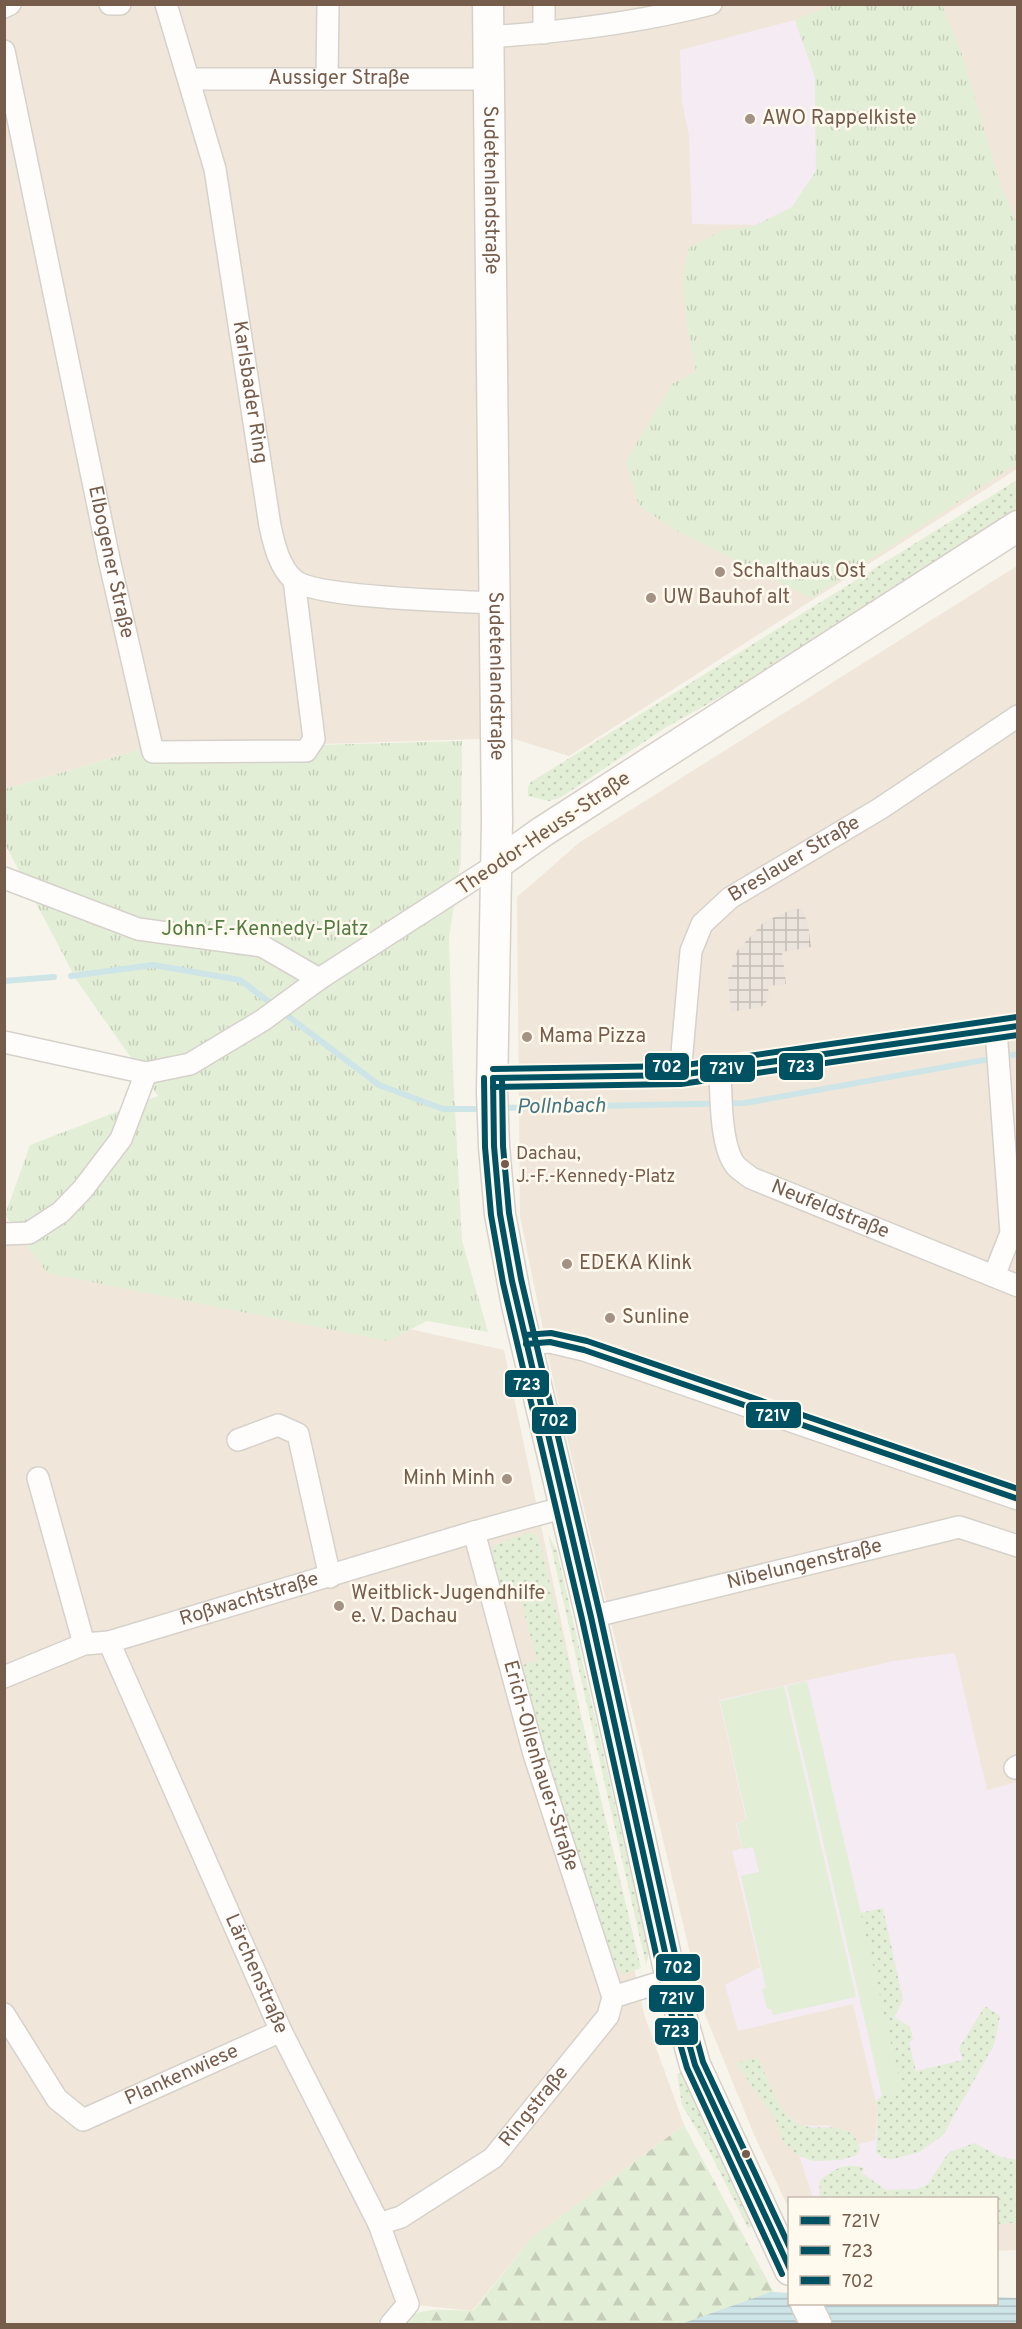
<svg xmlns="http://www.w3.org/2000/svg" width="1022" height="2329" viewBox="0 0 1022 2329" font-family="Overpass,sans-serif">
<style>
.residential{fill:#f0e7da}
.industrial{fill:url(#industrial-grid)}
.education{fill:#f4ebf3}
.grass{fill:url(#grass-dots)}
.forest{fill:url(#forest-firs)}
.park{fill:url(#park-tufts)}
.pitch{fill:#e3eed7}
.water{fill:url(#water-rules)}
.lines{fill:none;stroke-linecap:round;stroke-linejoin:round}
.stream{stroke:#cee5e8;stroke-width:6}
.street-casing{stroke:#d6d1ca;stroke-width:24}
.secondary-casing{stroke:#d7d0c8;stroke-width:33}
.street{stroke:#fefdfc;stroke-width:21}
.secondary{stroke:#fefdfc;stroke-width:30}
.bus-1-casing{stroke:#fff9ee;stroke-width:10}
.bus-2-casing{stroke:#fff9ee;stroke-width:10}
.bus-3-casing{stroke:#fff9ee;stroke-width:10}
.bus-1{stroke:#005262;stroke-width:6}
.bus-2{stroke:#005262;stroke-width:6}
.bus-3{stroke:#005262;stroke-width:6}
.poi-dot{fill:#a39183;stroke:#fff9ee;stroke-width:2}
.bus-dot{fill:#765c4b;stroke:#fff9ee;stroke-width:2}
.labels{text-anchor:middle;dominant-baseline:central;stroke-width:5;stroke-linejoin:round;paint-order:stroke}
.bus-label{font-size:18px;fill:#765c4b;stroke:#fff9ee;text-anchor:start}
.street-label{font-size:20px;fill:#765c4b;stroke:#fff9ee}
.poi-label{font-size:20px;fill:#765c4b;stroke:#fff9ee;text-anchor:start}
.park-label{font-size:20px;fill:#537c43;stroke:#fff9ee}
.water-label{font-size:21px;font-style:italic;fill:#427682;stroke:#fff9ee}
.line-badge{stroke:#fff9ee;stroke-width:2}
.badge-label{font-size:16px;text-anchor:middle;font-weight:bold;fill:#fff}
</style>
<defs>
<pattern id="industrial-grid" width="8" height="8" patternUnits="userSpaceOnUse" patternTransform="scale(1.5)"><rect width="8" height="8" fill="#ebe4dd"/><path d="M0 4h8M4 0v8" fill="none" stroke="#c3bcb5"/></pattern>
<pattern id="grass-dots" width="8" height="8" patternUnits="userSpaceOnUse" patternTransform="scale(1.5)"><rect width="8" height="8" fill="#e3eed7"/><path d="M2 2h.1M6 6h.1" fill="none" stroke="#c6ceba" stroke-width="1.8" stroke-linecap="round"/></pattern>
<pattern id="forest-firs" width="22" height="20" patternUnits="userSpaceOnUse" patternTransform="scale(1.5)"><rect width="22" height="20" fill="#e3eed7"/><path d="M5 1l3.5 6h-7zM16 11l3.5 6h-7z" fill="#c6ceba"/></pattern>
<pattern id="park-tufts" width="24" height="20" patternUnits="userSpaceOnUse" patternTransform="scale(1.5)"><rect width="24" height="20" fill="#e3eed7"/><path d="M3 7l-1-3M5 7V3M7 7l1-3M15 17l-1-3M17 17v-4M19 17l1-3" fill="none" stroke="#c6ceba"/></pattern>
<pattern id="water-rules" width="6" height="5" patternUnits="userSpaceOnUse" patternTransform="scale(1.5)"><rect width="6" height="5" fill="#cee5e8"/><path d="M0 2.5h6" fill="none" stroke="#acbdbe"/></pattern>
</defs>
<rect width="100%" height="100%" fill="#f7f4ec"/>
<!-- residential -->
<g class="residential">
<path d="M 5,5 L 1017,5 L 1017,469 L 569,756 L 511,738 L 139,750 L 5,789 Z"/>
<path d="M 1017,566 L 1017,2250 L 997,2251 L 996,2198 L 790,2198 L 789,2209 L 755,2137 L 704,2012 L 553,1379 L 520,1216 L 517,897 L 580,842 Z"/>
<path d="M 5,1239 L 504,1350 L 644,2014 L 684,2125 L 532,2238 L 472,2311 L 408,2304 L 391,2324 L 5,2324 Z"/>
</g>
<!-- industrial -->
<path class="industrial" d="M 793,909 L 802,909 L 808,924 L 811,947 L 782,952 L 786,984 L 768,986 L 769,999 L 761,1007 L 731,1012 L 728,979 L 737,951 L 764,922 Z"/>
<!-- education -->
<g class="education">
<path d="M 795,20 L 815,77 L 816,171 L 792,207 L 764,225 L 692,224 L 689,136 L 682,102 L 680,50 Z"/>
<path d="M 955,1653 L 987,1790 L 1017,1782 L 1017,2222 L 997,2225 L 996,2198 L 813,2198 L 785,2113 L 801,2126 L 826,2125 L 847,2131 L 859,2144 L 875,2140 L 878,2111 L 853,2004 L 738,2031 L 725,1985 L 760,1967 L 732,1851 L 742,1848 L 736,1824 L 746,1819 L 719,1700 L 894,1661 Z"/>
</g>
<!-- grass -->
<g class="grass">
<path d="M 1017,480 L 1017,509 L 779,664 L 665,728 L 560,798 L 549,801 L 528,796 L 528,787 L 531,782 Z"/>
<path d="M 528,1533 L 536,1534 L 540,1542 L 641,1968 L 624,1974 L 611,1963 L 518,1667 L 537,1660 L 518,1590 L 500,1593 C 486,1548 481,1547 528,1533 Z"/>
<path d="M 548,1534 L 557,1551 L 649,1953 L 646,1965 Z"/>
<path d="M 883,1908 L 903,2000 L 894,2017 L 910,2027 L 913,2040 L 909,2042 L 916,2071 L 963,2060 L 959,2048 L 985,2006 L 1000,2016 L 994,2045 L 943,2135 L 920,2152 L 893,2159 L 883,2158 L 876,2152 L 878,2111 L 876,2102 L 882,2095 L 901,2091 L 860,1913 Z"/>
<path d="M 758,2058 C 766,2075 774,2100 786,2113 C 789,2117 797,2124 801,2125 C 820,2133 853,2116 860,2150 L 855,2156 L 840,2160 L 812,2161 L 796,2154 L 783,2141 L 776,2120 L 736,2063 Z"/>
<path d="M 682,2072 L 751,2226 L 748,2228 L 709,2151 L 682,2105 L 677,2074 Z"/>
<path d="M 974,2143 L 1001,2157 L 1017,2160 L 1017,2222 L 997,2225 L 996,2198 L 823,2198 L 819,2195 L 820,2180 C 834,2169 846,2162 864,2168 L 862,2173 L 886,2190 L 917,2189 L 928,2184 L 948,2153 Z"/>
</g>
<!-- forest -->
<path class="forest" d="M 684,2125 L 772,2289 L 788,2324 L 687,2322 L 681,2324 L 402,2324 C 418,2304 448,2311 473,2311 L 532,2238 Z"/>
<!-- park -->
<g class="park">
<path d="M 834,4 L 942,5 L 963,57 L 1000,184 L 1017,224 L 1018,463 L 811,598 L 680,533 L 639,506 L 626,461 L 672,384 L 696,371 C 689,331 676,287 689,248 L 724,229 L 749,228 L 792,207 L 816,171 L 815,77 L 795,20 Z"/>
<path d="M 462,741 L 461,859 L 449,938 L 453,1072 L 462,1240 L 488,1332 L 427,1321 L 388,1341 L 47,1273 L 5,1215 L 30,1145 L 158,1096 L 77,981 L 5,844 L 5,789 L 139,750 Z"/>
</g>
<!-- pitch -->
<g class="pitch">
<path d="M 807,1681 L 902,2091 L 882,2095 L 787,1686 Z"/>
<path d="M 784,1686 L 856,1997 L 773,2015 L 771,2009 L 767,2009 L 762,1989 L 766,1988 L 741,1876 L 759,1872 L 753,1847 L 743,1849 L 737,1824 L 747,1819 L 720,1701 Z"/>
</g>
<!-- water -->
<path class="water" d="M 771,2292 L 789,2293 L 790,2304 L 996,2304 L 997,2297 L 1017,2298 L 1017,2324 L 681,2324 Z"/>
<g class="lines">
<!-- stream -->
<g class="stream">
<path d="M 71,976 L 153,965 L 240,980 L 379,1085 L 443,1109 L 484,1109"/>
<path d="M 4,981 L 54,977"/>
<path d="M 500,1108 L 745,1103 L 1018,1054"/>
</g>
<defs>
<g id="street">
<path d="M 110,4 L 120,4"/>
<path id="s1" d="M 166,4 L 215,169 L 270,526 C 274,544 279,567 294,580 C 315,598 459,601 493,603"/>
<path d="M 4,7 L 10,4"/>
<path d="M 544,33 L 544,4"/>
<path d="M 488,37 C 563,32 638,23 711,4"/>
<path id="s2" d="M 4,51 L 109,559 L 153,752 L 306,751 L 314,739 L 294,580"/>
<path id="s3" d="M 189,79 L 488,79"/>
<path d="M 327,79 L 328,4"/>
<path d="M 4,878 L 138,929 L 262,946 L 319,979"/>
<path d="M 4,1042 L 146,1073 L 190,1064 L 263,1020 L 319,979 L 497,864"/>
<path id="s4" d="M 720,1069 C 721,1094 720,1147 736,1166 C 740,1170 746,1174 751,1178 L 1018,1286"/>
<path id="s5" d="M 680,1075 L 691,951 L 702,924 L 730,898 L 881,808 L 1018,716"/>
<path d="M 493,1078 L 680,1075 L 1018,1026"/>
<path d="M 4,1234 L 29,1233 L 61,1212 L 83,1189 L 121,1139 L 146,1073"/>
<path d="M 994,1276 L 1011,1233 L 996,1030"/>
<path d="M 526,1344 L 550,1342 L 584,1350 L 1018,1499"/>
<path d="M 238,1440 L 278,1425 L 298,1434 L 330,1577"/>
<path d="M 38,1478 L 84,1644"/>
<path id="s6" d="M 474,1532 L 534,1754 L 613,1997"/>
<path id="s7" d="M 591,1617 L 959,1527 L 1018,1546"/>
<path id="s8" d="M 109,1642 L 281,2031 L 379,2224 L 408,2304 L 391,2324"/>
<path id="s9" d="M 4,1677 L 84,1644 L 109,1642 L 474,1532 L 565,1507"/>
<path d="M 1015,1768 L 1018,1766"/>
<path id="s10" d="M 4,2014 L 57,2099 L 83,2120 L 281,2031"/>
<path id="s11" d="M 379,2224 L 401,2217 L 493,2158 L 608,2016 L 613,1997 L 671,1979"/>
</g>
<g id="secondary">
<path id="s12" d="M 488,4 L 497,821 L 492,1092 L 494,1146 L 500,1214 L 517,1305 L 591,1617 L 671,1979 L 695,2065 L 790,2270"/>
<path d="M 497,864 L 542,832 L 1018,526"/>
<path d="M 806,2304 L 816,2324"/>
</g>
</defs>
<!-- street casing -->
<use href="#street" class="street-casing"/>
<!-- secondary casing -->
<use href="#secondary" class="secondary-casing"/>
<!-- street -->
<use href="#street" class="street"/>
<!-- secondary -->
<use href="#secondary" class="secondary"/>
<defs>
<g id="bus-1">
<path d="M 526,1344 L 550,1342 L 584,1350 L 1018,1499"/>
<path d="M 790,2269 L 695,2065 L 671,1979 L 591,1617 L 512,1281 L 500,1214 L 494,1146 L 493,1078 L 680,1075 L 1018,1026"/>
</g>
<g id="bus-2">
<path d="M 484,1078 L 485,1147 L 491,1215 L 503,1283 L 582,1619 L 662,1981 L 687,2068 L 782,2274"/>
<path d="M 493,1087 L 681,1084 L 1018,1035"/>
</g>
<g id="bus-3">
<path d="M 493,1069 L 679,1066 L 1017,1017"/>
<path d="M 502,1078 L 503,1146 L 509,1213 L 521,1279 L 600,1615 L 680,1977 L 703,2062 L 790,2248"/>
<path d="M 525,1335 L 551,1333 L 587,1341 L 1018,1489"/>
</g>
</defs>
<!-- bus-1 casing -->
<use href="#bus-1" class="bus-1-casing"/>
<!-- bus-2 casing -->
<use href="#bus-2" class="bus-2-casing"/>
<!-- bus-3 casing -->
<use href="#bus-3" class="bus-3-casing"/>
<!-- bus-1 -->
<use href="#bus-1" class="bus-1"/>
<!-- bus-2 -->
<use href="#bus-2" class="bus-2"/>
<!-- bus-3 -->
<use href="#bus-3" class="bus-3"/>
</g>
<!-- markers -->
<g class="poi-dot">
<circle cx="750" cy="119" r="6"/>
<circle cx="720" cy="572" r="6"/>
<circle cx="651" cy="598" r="6"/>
<circle cx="527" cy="1037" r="6"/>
<circle cx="567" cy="1264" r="6"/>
<circle cx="610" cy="1318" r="6"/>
<circle cx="507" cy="1479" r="6"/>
<circle cx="339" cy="1606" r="6"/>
</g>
<g class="bus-dot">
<circle cx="505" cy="1164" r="5"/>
<circle cx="746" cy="2154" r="5"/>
</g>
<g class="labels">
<!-- bus labels -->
<g class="bus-label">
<text x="516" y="1154">Dachau,<tspan x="516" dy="23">J.-F.-Kennedy-Platz</tspan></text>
</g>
<!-- street labels -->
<g class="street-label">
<text stroke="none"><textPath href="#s3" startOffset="150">Aussiger Straße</textPath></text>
<text stroke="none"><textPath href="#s12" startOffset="186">Sudetenlandstraße</textPath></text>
<text stroke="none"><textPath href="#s1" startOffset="398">Karlsbader Ring</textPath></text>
<text stroke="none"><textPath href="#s2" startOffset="522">Elbogener Straße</textPath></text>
<text stroke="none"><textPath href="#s12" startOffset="672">Sudetenlandstraße</textPath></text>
<text transform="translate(544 834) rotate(-34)">Theodor-Heuss-Straße</text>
<text stroke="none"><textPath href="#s5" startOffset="267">Breslauer Straße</textPath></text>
<text stroke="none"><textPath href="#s4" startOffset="204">Neufeldstraße</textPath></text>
<text stroke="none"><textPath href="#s7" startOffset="220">Nibelungenstraße</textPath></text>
<text stroke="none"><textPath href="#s9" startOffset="258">Roßwachtstraße</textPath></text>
<text stroke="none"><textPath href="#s6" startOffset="243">Erich-Ollenhauer-Straße</textPath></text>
<text stroke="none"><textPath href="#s8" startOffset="363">Lärchenstraße</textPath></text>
<text stroke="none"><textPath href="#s10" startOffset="242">Plankenwiese</textPath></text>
<text stroke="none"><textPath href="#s11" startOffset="198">Ringstraße</textPath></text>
</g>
<!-- poi labels -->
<g class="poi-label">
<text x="762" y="119">AWO Rappelkiste</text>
<text x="732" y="572">Schalthaus Ost</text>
<text x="663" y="598">UW Bauhof alt</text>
<text x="539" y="1037">Mama Pizza</text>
<text x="579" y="1264">EDEKA Klink</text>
<text x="622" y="1318">Sunline</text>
<text x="495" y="1479" text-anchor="end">Minh Minh</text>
<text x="351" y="1594">Weitblick-Jugendhilfe<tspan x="351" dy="23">e. V. Dachau</tspan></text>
</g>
<!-- park labels -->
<g class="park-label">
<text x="265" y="930">John-F.-Kennedy-Platz</text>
</g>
<!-- water labels -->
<g class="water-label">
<text transform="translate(561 1107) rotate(-1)">Pollnbach</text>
</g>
</g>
<g class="line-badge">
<rect x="644" y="1052" width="46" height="29" rx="6" fill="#005262"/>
<rect x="778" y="1052" width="46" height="29" rx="6" fill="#005262"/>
<rect x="699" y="1054" width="57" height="29" rx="6" fill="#005262"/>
<rect x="504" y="1369" width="46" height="29" rx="6" fill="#005262"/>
<rect x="745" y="1401" width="57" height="28" rx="6" fill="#005262"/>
<rect x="531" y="1406" width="46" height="29" rx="6" fill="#005262"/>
<rect x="655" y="1953" width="46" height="29" rx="6" fill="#005262"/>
<rect x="648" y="1984" width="57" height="29" rx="6" fill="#005262"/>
<rect x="654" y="2017" width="45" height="29" rx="6" fill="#005262"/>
</g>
<g class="badge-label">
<text x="667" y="1072">702</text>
<text x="801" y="1072">723</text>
<text x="727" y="1074">721V</text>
<text x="527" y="1390">723</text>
<text x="773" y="1421">721V</text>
<text x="554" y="1426">702</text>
<text x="678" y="1973">702</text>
<text x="677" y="2004">721V</text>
<text x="676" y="2037">723</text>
</g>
<!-- border -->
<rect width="1022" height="2329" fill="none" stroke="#765c4b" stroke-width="12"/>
<!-- legend -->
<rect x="788" y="2197" width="210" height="108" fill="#fff9ee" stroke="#c8baad" stroke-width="1.5"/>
<rect x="800" y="2216" width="30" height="9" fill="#005262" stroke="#c8baad" stroke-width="1.5"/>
<text x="842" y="2227" font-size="18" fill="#765c4b">721V</text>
<rect x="800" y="2246" width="30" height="9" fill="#005262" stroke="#c8baad" stroke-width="1.5"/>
<text x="842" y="2257" font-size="18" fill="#765c4b">723</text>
<rect x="800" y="2276" width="30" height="9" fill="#005262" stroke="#c8baad" stroke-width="1.5"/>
<text x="842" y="2287" font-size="18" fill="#765c4b">702</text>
</svg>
